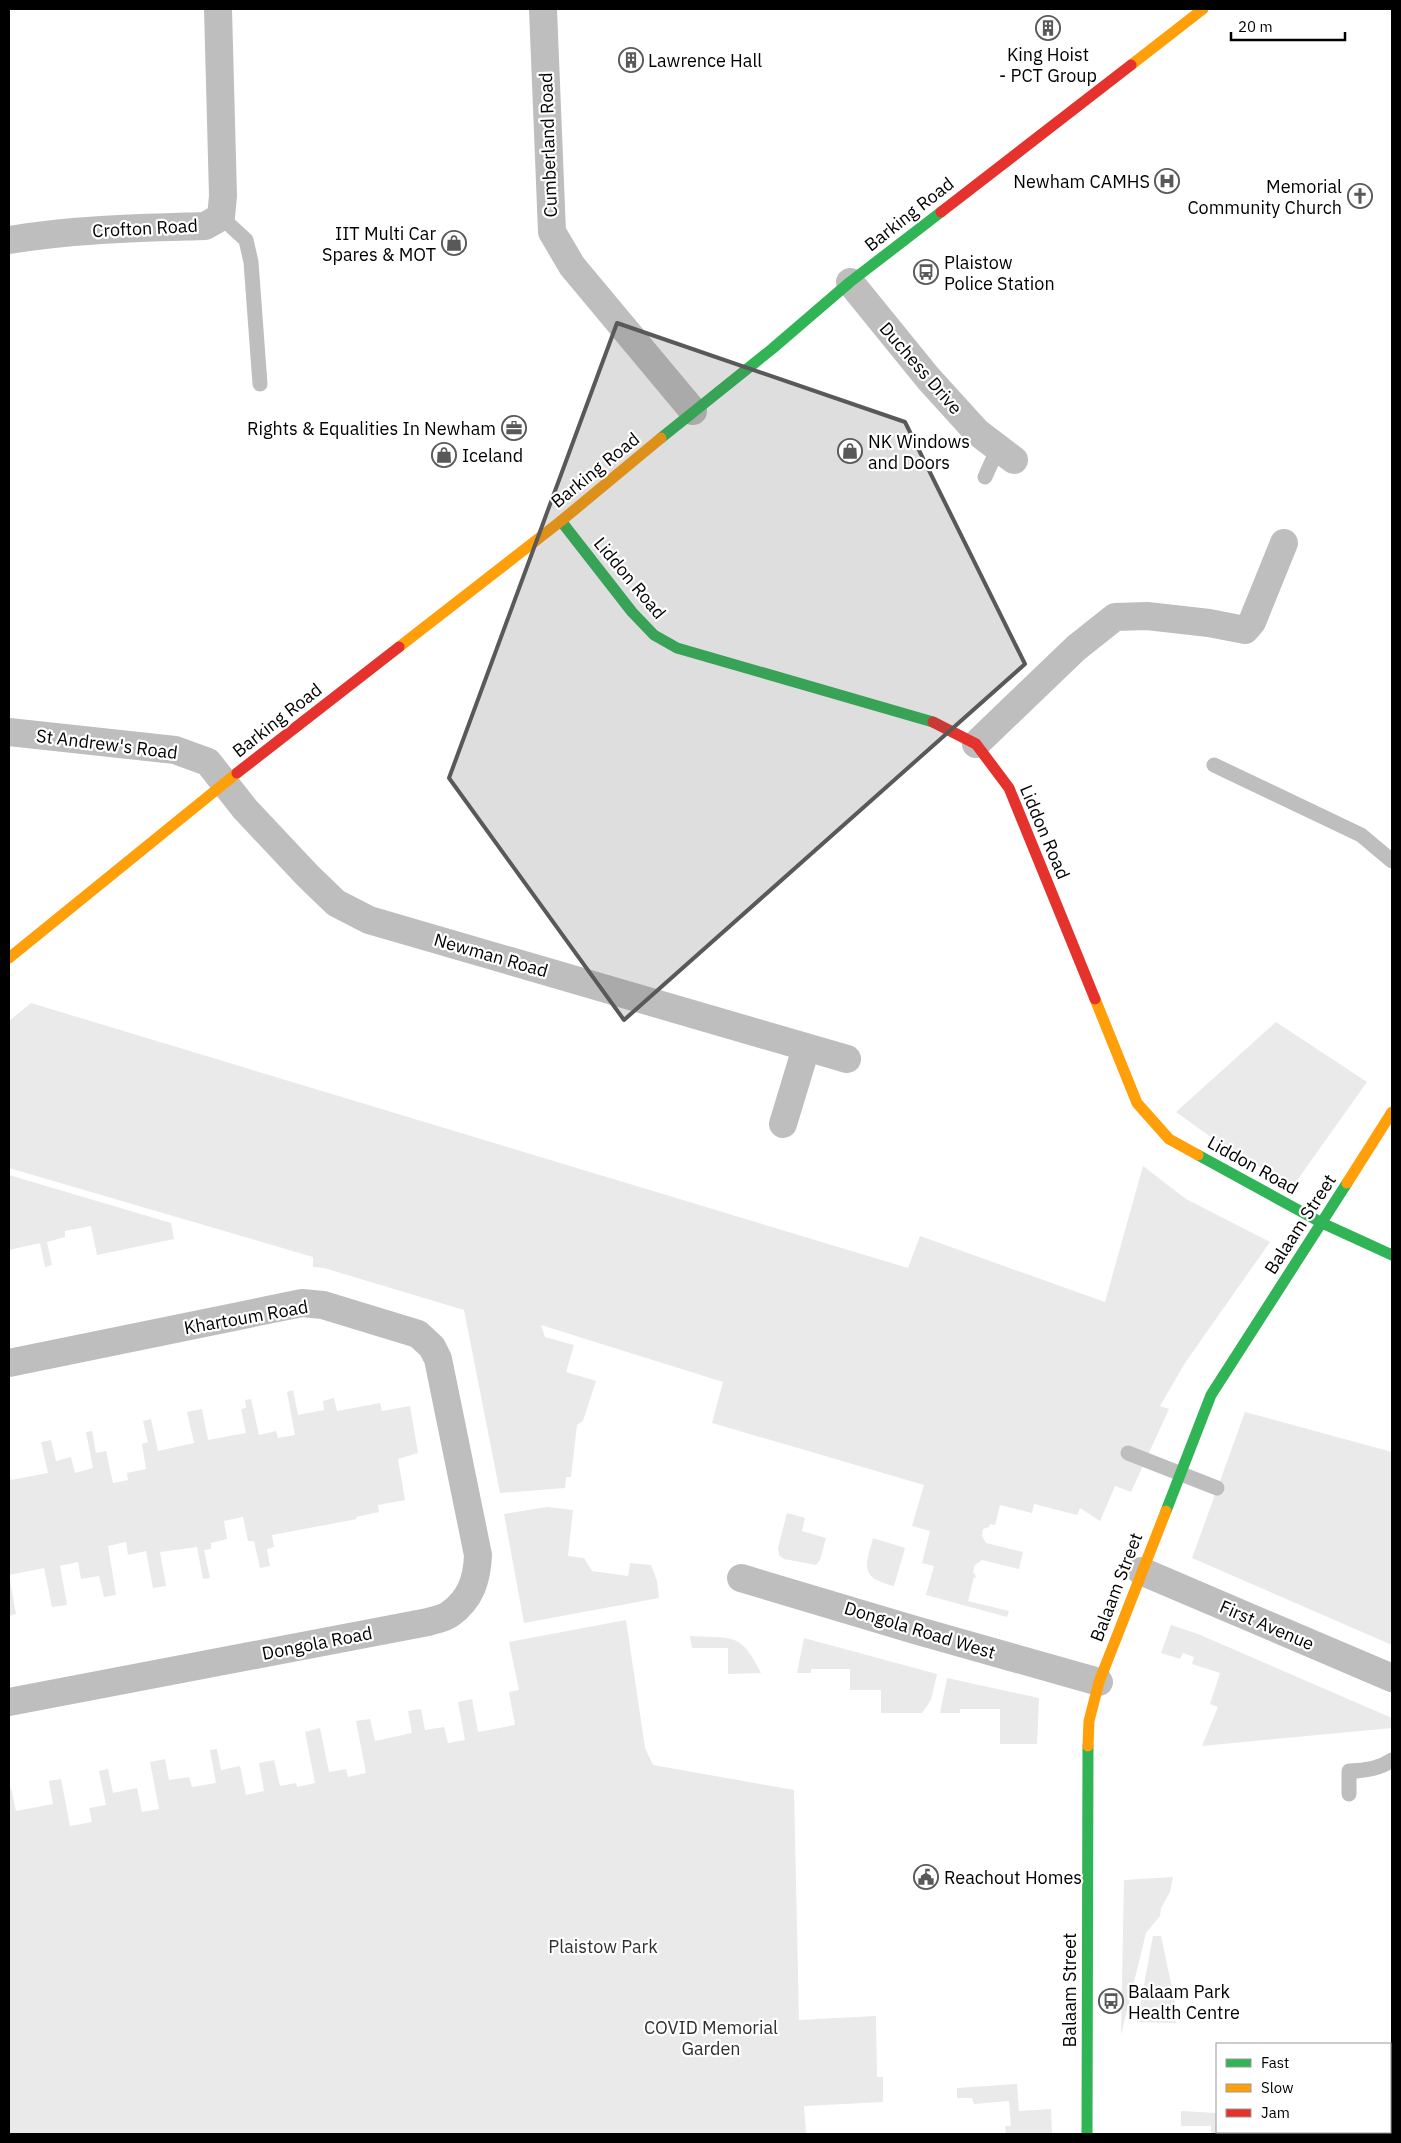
<svg xmlns="http://www.w3.org/2000/svg" width="1401" height="2143" viewBox="0 0 1401 2143" font-family="'IBM Plex Sans',sans-serif">
<style>
.green{fill:#eaeaea}
.lines{fill:none;stroke-linecap:round;stroke-linejoin:round}
.lane{stroke:#bebebe;stroke-width:15}
.street{stroke:#bebebe;stroke-width:28}
.fast{stroke:#30b455;stroke-width:11}
.slow{stroke:#ff9f0a;stroke-width:11}
.jam{stroke:#e5322d;stroke-width:11}
.marked{fill:#595959;fill-opacity:0.2;stroke:#595959;stroke-width:4;stroke-linejoin:round}
.labels{text-anchor:middle;dominant-baseline:central;stroke-width:4.5;stroke-linejoin:round;paint-order:stroke}
.poi-label{font-size:18px;fill:#000;stroke:#fff;text-anchor:start}
.street-label{font-size:18px;fill:#000;stroke:#fff}
.park-label{font-size:18px;fill:#2f2f2f;stroke:#fff}
</style>
<rect width="100%" height="100%" fill="#fff"/>
<!-- green -->
<g class="green">
<path d="M 31,1003 L 908,1268 L 920,1236 L 1105,1302 L 1143,1166 L 1186,1199 L 1270,1242 L 1185,1363 L 1160,1406 L 1169,1409 L 1131,1492 L 1115,1486 L 1100,1521 L 1080,1508 L 1077,1515 L 1034,1504 L 1032,1513 L 1000,1505 L 995,1525 L 990,1524 L 989,1527 L 983,1529 L 982,1536 L 986,1543 L 1023,1552 L 1019,1569 L 982,1560 L 975,1565 L 973,1572 L 977,1578 L 974,1577 L 968,1601 L 1009,1611 L 1007,1617 L 926,1595 L 934,1566 L 922,1563 L 930,1531 L 912,1526 L 924,1485 L 712,1423 L 723,1382 L 541,1325 L 545,1337 L 574,1345 L 566,1372 L 596,1381 L 583,1421 L 577,1425 L 571,1477 L 566,1477 L 565,1488 L 500,1493 L 464,1310 L 324,1268 L 313,1267 L 313,1257 L 9,1168 L 9,1021 Z"/>
<path d="M 1276,1022 L 1367,1082 L 1293,1186 L 1226,1148 L 1176,1112 Z"/>
<path d="M 9,1175 L 171,1223 L 174,1239 L 97,1255 L 91,1226 L 65,1231 L 65,1237 L 47,1242 L 52,1265 L 45,1267 L 40,1243 L 9,1250 Z"/>
<path d="M 293,1390 L 298,1415 L 324,1410 L 323,1401 L 334,1398 L 337,1411 L 380,1403 L 382,1411 L 410,1406 L 418,1453 L 398,1459 L 405,1500 L 378,1505 L 379,1512 L 356,1517 L 357,1519 L 272,1535 L 274,1547 L 267,1549 L 270,1566 L 260,1568 L 254,1541 L 248,1541 L 243,1517 L 224,1521 L 227,1539 L 211,1543 L 211,1549 L 204,1550 L 210,1578 L 203,1579 L 197,1547 L 160,1552 L 166,1586 L 153,1588 L 146,1551 L 128,1555 L 126,1542 L 108,1546 L 116,1595 L 104,1597 L 99,1576 L 81,1579 L 78,1562 L 60,1566 L 67,1605 L 52,1607 L 44,1568 L 9,1575 L 16,1614 L 9,1616 L 9,1473 L 11,1480 L 48,1473 L 41,1442 L 51,1440 L 56,1461 L 71,1457 L 75,1473 L 93,1468 L 86,1432 L 92,1431 L 96,1453 L 106,1451 L 113,1483 L 128,1480 L 127,1473 L 146,1469 L 142,1444 L 148,1442 L 143,1421 L 151,1419 L 158,1451 L 194,1443 L 187,1412 L 202,1409 L 208,1440 L 246,1433 L 241,1409 L 246,1408 L 245,1400 L 251,1399 L 259,1435 L 276,1431 L 278,1438 L 295,1435 L 287,1392 Z"/>
<path d="M 1245,1412 L 1392,1452 L 1392,1645 L 1192,1558 Z"/>
<path d="M 547,1507 L 573,1510 L 568,1556 L 584,1558 L 592,1571 L 628,1576 L 630,1563 L 651,1565 L 657,1581 L 659,1598 L 524,1623 L 504,1514 Z"/>
<path d="M 787,1513 L 805,1518 L 802,1531 L 826,1538 L 820,1560 L 816,1565 L 784,1559 L 779,1555 L 778,1548 Z"/>
<path d="M 873,1538 L 905,1548 L 894,1586 C 860,1578 865,1567 873,1538 Z"/>
<path d="M 626,1620 L 645,1748 L 653,1765 L 794,1790 L 799,2020 L 876,2016 L 877,2077 L 883,2077 L 883,2102 L 804,2106 L 806,2134 L 9,2134 L 9,1789 L 11,1788 L 16,1811 L 53,1804 L 49,1781 L 61,1779 L 70,1826 L 92,1822 L 89,1808 L 106,1805 L 99,1771 L 108,1769 L 113,1793 L 137,1788 L 142,1812 L 159,1809 L 150,1762 L 165,1759 L 169,1780 L 189,1777 L 192,1787 L 216,1783 L 210,1750 L 217,1749 L 221,1770 L 240,1766 L 246,1795 L 264,1791 L 259,1763 L 274,1760 L 280,1786 L 296,1783 L 297,1787 L 315,1783 L 305,1732 L 320,1728 L 329,1772 L 346,1769 L 348,1777 L 366,1773 L 356,1721 L 370,1719 L 375,1741 L 412,1733 L 408,1711 L 421,1709 L 425,1730 L 444,1727 L 448,1743 L 465,1740 L 458,1702 L 472,1699 L 478,1732 L 515,1725 L 509,1692 L 519,1690 L 509,1642 Z"/>
<path d="M 1171,1625 L 1198,1634 L 1392,1718 L 1392,1728 L 1202,1746 L 1218,1707 L 1210,1704 L 1220,1673 L 1192,1664 L 1194,1657 L 1183,1653 L 1180,1659 L 1161,1653 Z"/>
<path d="M 690,1636 C 733,1639 740,1631 761,1673 L 728,1674 L 728,1648 L 692,1648 Z"/>
<path d="M 804,1638 L 937,1674 L 931,1700 L 922,1713 L 881,1713 L 881,1690 L 850,1690 L 850,1669 L 811,1669 L 811,1673 L 797,1673 Z"/>
<path d="M 947,1678 L 1039,1698 L 1037,1744 L 1000,1744 L 1000,1709 L 960,1709 L 960,1713 L 940,1713 Z"/>
<path d="M 1173,1877 L 1170,1892 L 1161,1908 L 1160,1916 L 1146,1933 L 1121,2035 L 1124,1880 Z"/>
<path d="M 1153,1936 L 1161,1936 L 1176,2007 L 1176,2023 L 1137,2022 Z"/>
<path d="M 1017,2084 L 1019,2111 L 1051,2109 L 1052,2134 L 1006,2134 L 1005,2126 L 1011,2126 L 1009,2101 L 974,2104 L 972,2098 L 957,2098 L 957,2088 Z"/>
<path d="M 1181,2111 L 1217,2113 L 1217,2132 L 1247,2132 L 1247,2134 L 1211,2134 L 1211,2126 L 1181,2126 Z"/>
</g>
<g class="lines">
<!-- lane -->
<g class="lane">
<path d="M 221,217 L 246,240 L 251,262 L 260,384"/>
<path d="M 985,477 L 998,448"/>
<path d="M 1214,765 L 1361,835 L 1392,861"/>
<path d="M 1128,1453 L 1217,1488"/>
<path d="M 1349,1794 L 1349,1771 C 1364,1771 1379,1769 1392,1760"/>
</g>
<!-- street -->
<g class="street">
<path d="M 543,9 L 552,232 L 572,266 L 693,411"/>
<path d="M 9,240 C 74,229 140,228 205,226 L 221,217 L 223,196 L 218,9"/>
<path d="M 850,282 L 928,378 L 977,432 L 1014,460"/>
<path d="M 9,732 L 175,750 L 208,762 L 245,809 L 308,876 L 336,903 L 369,920 L 847,1059"/>
<path d="M 976,744 L 1076,648 L 1115,617 L 1147,616 L 1209,623 L 1245,630 L 1252,622 L 1284,543"/>
<path d="M 783,1124 L 806,1048"/>
<path d="M 9,1363 L 302,1303 L 323,1305 L 418,1334 L 432,1347 L 438,1359 L 478,1555 C 477,1579 471,1599 450,1614 C 445,1618 435,1620 428,1622 L 9,1702"/>
<path d="M 1141,1571 L 1392,1678"/>
<path d="M 741,1578 L 915,1630 L 1099,1682"/>
</g>
<!-- fast -->
<g class="fast">
<path d="M 661,438 L 772,349 L 850,282 L 941,212"/>
<path d="M 561,521 L 632,612 L 654,635 L 677,648 L 933,722"/>
<path d="M 1198,1155 L 1322,1223 L 1392,1255"/>
<path d="M 1166,1511 L 1211,1395 L 1347,1183"/>
<path d="M 1087,2134 L 1088,1746"/>
</g>
<!-- slow -->
<g class="slow">
<path d="M 1131,65 L 1203,9"/>
<path d="M 399,647 L 561,521 L 661,438"/>
<path d="M 9,958 L 237,773"/>
<path d="M 1095,999 L 1137,1103 L 1169,1139 L 1198,1155"/>
<path d="M 1347,1183 L 1392,1112"/>
<path d="M 1088,1746 L 1089,1721 L 1099,1682 L 1166,1511"/>
</g>
<!-- jam -->
<g class="jam">
<path d="M 941,212 L 1131,65"/>
<path d="M 933,722 L 976,744 L 1009,788 L 1095,999"/>
<path d="M 237,773 L 399,647"/>
</g>
</g>
<!-- marked area -->
<path class="marked" d="M 617,323 L 905,422 L 1025,664 L 624,1020 L 449,778 Z"/>
<!-- icons -->
<defs>
<symbol id="building-ring" viewBox="-11 -11 22 22"><circle r="9.5" fill="#fff" stroke="#595959" stroke-width="1.5"/><path d="M-4-6H4V6H1V3H-1V6H-4ZM-2.5-4.3h1.7v1.8h-1.7ZM.8-4.3h1.7v1.8H.8ZM-2.5-1h1.7V.8h-1.7ZM.8-1h1.7V.8H.8Z" fill="#595959"/></symbol>
<symbol id="hospital-ring" viewBox="-11 -11 22 22"><circle r="9.5" fill="#fff" stroke="#595959" stroke-width="1.5"/><path d="M-5-5h3v3.5h4V-5h3V5h-3V1.5h-4V5h-3Z" fill="#595959"/></symbol>
<symbol id="church-ring" viewBox="-11 -11 22 22"><circle r="9.5" fill="#fff" stroke="#595959" stroke-width="1.5"/><path d="M-1.2-6h2.4v3.5h3.3v2.4h-3.3V6h-2.4V-.1h-3.3v-2.4h3.3Z" fill="#595959"/></symbol>
<symbol id="shop-ring" viewBox="-11 -11 22 22"><circle r="9.5" fill="#fff" stroke="#595959" stroke-width="1.5"/><path d="M-5-2.5h2.3a2.7 3.5 0 0 1 5.4 0H5L5.5 6h-11ZM-1.5-2.5h3a1.5 2.3 0 0 0-3 0Z" fill="#595959"/></symbol>
<symbol id="bus-ring" viewBox="-11 -11 22 22"><circle r="9.5" fill="#fff" stroke="#595959" stroke-width="1.5"/><path d="M-5-6H5V4H4V6H2V4H-2V6H-4V4H-5ZM-3.5-4V0h7V-4ZM-3.5 1.2v1.5H-2V1.2ZM2 1.2v1.5H3.5V1.2Z" fill="#595959"/></symbol>
<symbol id="office-ring" viewBox="-11 -11 22 22"><circle r="9.5" fill="#fff" stroke="#595959" stroke-width="1.5"/><path d="M-6-3h4V-5.5h4V-3h4V5H-6ZM-1-4.5V-3h2v-1.5ZM-6 0V1H6V0Z" fill="#595959"/></symbol>
<symbol id="civic-ring" viewBox="-11 -11 22 22"><circle r="9.5" fill="#fff" stroke="#595959" stroke-width="1.5"/><path d="M-.6-6.5H3V-4.5H.6V-3L4-1V1h2V6H-6V1h2V-1L-.6-3ZM-1.2 2.5V6h2.4V2.5Z" fill="#595959"/></symbol>
</defs>
<g fill-rule="evenodd">
<use href="#building-ring" x="1034" y="14" width="28" height="28"/>
<use href="#building-ring" x="617" y="46" width="28" height="28"/>
<use href="#hospital-ring" x="1153" y="167" width="28" height="28"/>
<use href="#church-ring" x="1346" y="182" width="28" height="28"/>
<use href="#shop-ring" x="440" y="229" width="28" height="28"/>
<use href="#bus-ring" x="912" y="258" width="28" height="28"/>
<use href="#office-ring" x="500" y="414" width="28" height="28"/>
<use href="#shop-ring" x="836" y="437" width="28" height="28"/>
<use href="#shop-ring" x="430" y="441" width="28" height="28"/>
<use href="#civic-ring" x="912" y="1863" width="28" height="28"/>
<use href="#bus-ring" x="1097" y="1987" width="28" height="28"/>
</g>
<g class="labels">
<!-- poi labels -->
<g class="poi-label">
<text x="1048" y="54" text-anchor="middle">King Hoist<tspan x="1048" dy="21">- PCT Group</tspan></text>
<text x="648" y="60">Lawrence Hall</text>
<text x="1150" y="181" text-anchor="end">Newham CAMHS</text>
<text x="1342" y="186" text-anchor="end">Memorial<tspan x="1342" dy="21">Community Church</tspan></text>
<text x="436" y="233" text-anchor="end">IIT Multi Car<tspan x="436" dy="21">Spares &amp; MOT</tspan></text>
<text x="944" y="262">Plaistow<tspan x="944" dy="21">Police Station</tspan></text>
<text x="496" y="428" text-anchor="end">Rights &amp; Equalities In Newham</text>
<text x="868" y="441">NK Windows<tspan x="868" dy="21">and Doors</tspan></text>
<text x="462" y="455">Iceland</text>
<text x="944" y="1877">Reachout Homes</text>
<text x="1128" y="1991">Balaam Park<tspan x="1128" dy="21">Health Centre</tspan></text>
</g>
<!-- street labels -->
<g class="street-label">
<text transform="translate(548 145) rotate(-92)">Cumberland Road</text>
<text transform="translate(909 214) rotate(-38)">Barking Road</text>
<text transform="translate(145 228) rotate(-3)">Crofton Road</text>
<text transform="translate(921 368) rotate(49)">Duchess Drive</text>
<text transform="translate(595 470) rotate(-39)">Barking Road</text>
<text transform="translate(630 578) rotate(50)">Liddon Road</text>
<text transform="translate(277 720) rotate(-38)">Barking Road</text>
<text transform="translate(107 744) rotate(7)">St Andrew's Road</text>
<text transform="translate(1045 832) rotate(67)">Liddon Road</text>
<text transform="translate(491 955) rotate(16)">Newman Road</text>
<text transform="translate(1253 1165) rotate(29)">Liddon Road</text>
<text transform="translate(1300 1224) rotate(-57)">Balaam Street</text>
<text transform="translate(246 1317) rotate(-10)">Khartoum Road</text>
<text transform="translate(1116 1587) rotate(-69)">Balaam Street</text>
<text transform="translate(1267 1625) rotate(23)">First Avenue</text>
<text transform="translate(920 1630) rotate(17)">Dongola Road West</text>
<text transform="translate(317 1643) rotate(-11)">Dongola Road</text>
<text transform="translate(1069 1990) rotate(-90)">Balaam Street</text>
</g>
<!-- park labels -->
<g class="park-label">
<text x="603" y="1946">Plaistow Park</text>
<text x="711" y="2027">COVID Memorial<tspan x="711" dy="21">Garden</tspan></text>
</g>
</g>
<!-- border -->
<rect width="1401" height="2143" fill="none" stroke="#000000" stroke-width="20"/>
<!-- legend -->
<rect x="1216" y="2043" width="175" height="90" fill="#ffffff" stroke="#999999"/>
<rect x="1226" y="2059" width="25" height="8" fill="#30b455" stroke="#999999"/>
<text x="1261" y="2068" font-size="15" fill="#000000">Fast</text>
<rect x="1226" y="2084" width="25" height="8" fill="#ff9f0a" stroke="#999999"/>
<text x="1261" y="2093" font-size="15" fill="#000000">Slow</text>
<rect x="1226" y="2109" width="25" height="8" fill="#e5322d" stroke="#999999"/>
<text x="1261" y="2118" font-size="15" fill="#000000">Jam</text>
<!-- scale -->
<path d="M1231 32v8h114v-8" fill="none" stroke="#000000" stroke-width="2.5"/>
<text x="1238" y="32" font-size="15" fill="#000000" stroke="#ffffff" stroke-width="4" paint-order="stroke">20 m</text>
</svg>
